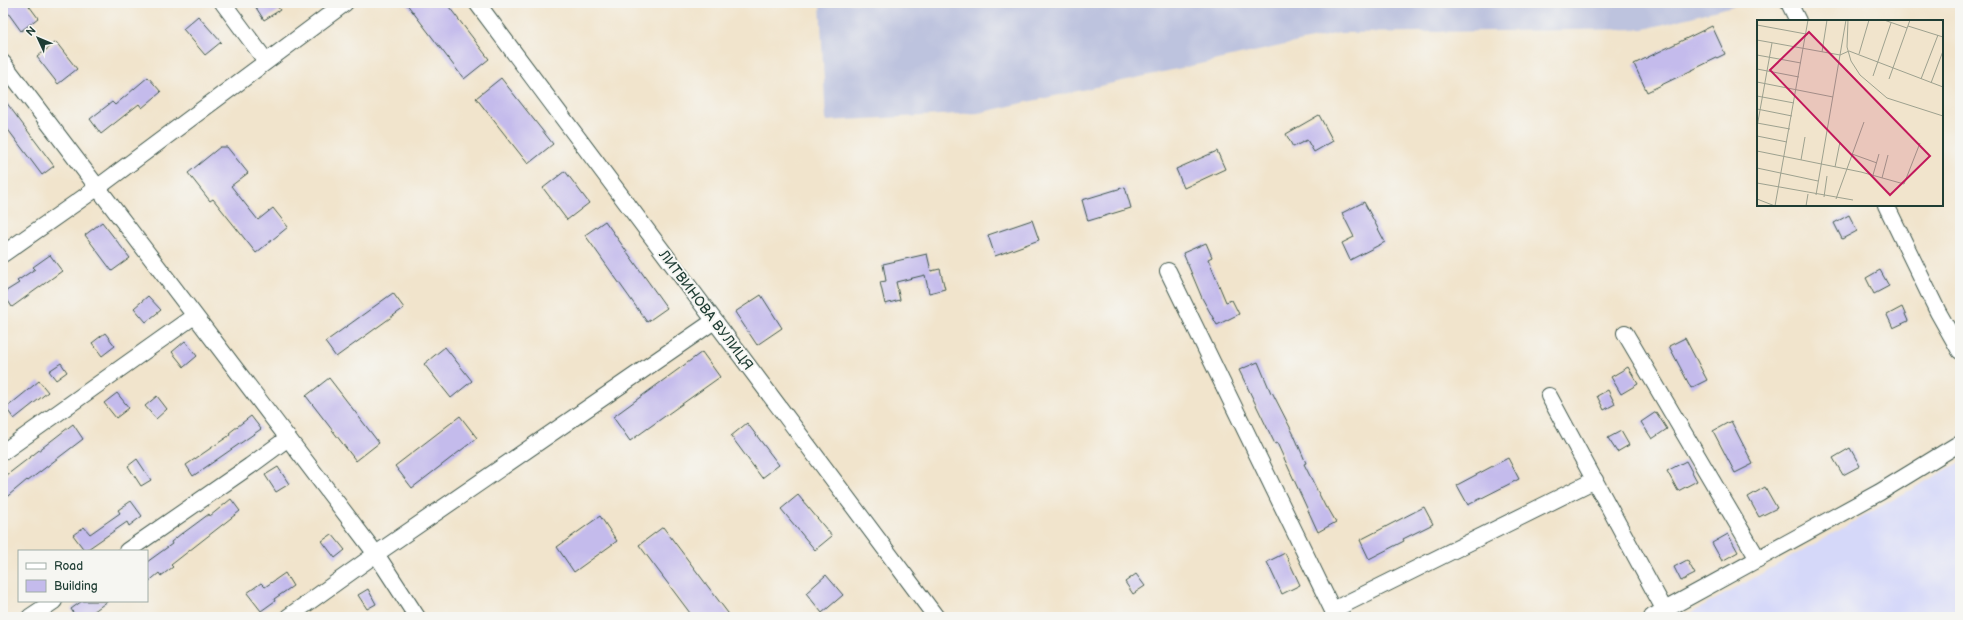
<svg xmlns="http://www.w3.org/2000/svg" width="1963" height="620" viewBox="0 0 1963 620" font-family="'Balsamiq Sans',sans-serif">
<style>
.built{fill:#d5d8f9}
.industrial{fill:#bdc3de}
.building{fill:#c4bbec}
.lines{fill:none;stroke-linecap:round;stroke-linejoin:round}
.street-casing{stroke:#3e564b;stroke-width:18}
.street{stroke:#fff;stroke-width:16}
.labels{text-anchor:middle;dominant-baseline:central;stroke-width:4;stroke-linejoin:round;paint-order:stroke}
.street-label{font-size:14px;fill:#1f3d34;stroke:#f6f6f2}
.inset-road{fill:none;stroke:#9da18f;stroke-width:1}
.view{fill:#c2185b;fill-opacity:0.15;stroke:#c2185b;stroke-width:2}
.inset-edge{fill:none;stroke:#1f3d34;stroke-width:2}
</style>
<rect width="100%" height="100%" fill="#f6f6f2"/>
<filter id="ink" filterUnits="userSpaceOnUse"><feTurbulence type="fractalNoise" baseFrequency=".025" numOctaves="2"/><feDisplacementMap in="SourceGraphic" scale="8" xChannelSelector="R" yChannelSelector="G"/><feConvolveMatrix kernelMatrix="1 2 1 2 8 2 1 2 1" color-interpolation-filters="sRGB"/></filter>
<filter id="wash" filterUnits="userSpaceOnUse"><feTurbulence type="fractalNoise" baseFrequency=".012" numOctaves="4" result="noise"/><feDisplacementMap in="SourceGraphic" scale="16" xChannelSelector="R" yChannelSelector="G"/><feGaussianBlur stdDeviation="0.9" result="paint"/><feColorMatrix in="noise" values="0 0 0 0 0 0 0 0 0 0 0 0 0 0 0 0 0 1.4 0 .05"/><feComposite in="paint" operator="in"/></filter>
<g filter="url(#wash)">
<rect width="100%" height="100%" fill="#f1e4cc"/>
<!-- built -->
<path class="built" d="M 1960,462 L 1960,617 L 1684,617 Z"/>
<!-- industrial -->
<path class="industrial" d="M 820,3 L 1744,3 L 1645,29 L 1339,33 L 978,113 L 826,121 Z"/>
<g id="blocks">
<!-- building -->
<g class="building">
<path d="M 3,3 L 27,3 L 38,18 L 21,31 L 3,6 Z"/>
<path d="M 253,3 L 275,3 L 280,10 L 264,20 Z"/>
<path d="M 406,3 L 446,3 L 489,59 L 464,79 Z"/>
<path d="M 198,16 L 221,42 L 205,55 L 183,29 Z"/>
<path d="M 1712,26 L 1725,54 L 1647,92 L 1634,64 Z"/>
<path d="M 56,42 L 77,69 L 58,84 L 37,57 Z"/>
<path d="M 148,77 L 161,92 L 142,108 L 139,104 L 101,134 L 90,119 L 112,102 L 115,105 Z"/>
<path d="M 501,78 L 553,144 L 528,164 L 476,98 Z"/>
<path d="M 3,98 L 54,166 L 42,175 L 3,123 Z"/>
<path d="M 1319,115 L 1333,141 L 1314,152 L 1307,140 L 1293,147 L 1286,134 Z"/>
<path d="M 220,147 L 227,147 L 248,173 L 231,186 L 258,220 L 273,208 L 288,227 L 256,253 L 213,199 L 210,201 L 188,173 Z"/>
<path d="M 1217,151 L 1225,169 L 1184,188 L 1176,169 Z"/>
<path d="M 565,171 L 589,203 L 567,220 L 543,188 Z"/>
<path d="M 1125,187 L 1131,208 L 1088,221 L 1082,200 Z"/>
<path d="M 1364,202 L 1385,242 L 1350,260 L 1342,243 L 1354,237 L 1342,213 Z"/>
<path d="M 1849,215 L 1857,231 L 1842,239 L 1834,223 Z"/>
<path d="M 1032,220 L 1039,240 L 995,256 L 988,235 Z"/>
<path d="M 605,221 L 667,308 L 647,322 L 585,235 Z"/>
<path d="M 102,222 L 130,258 L 112,271 L 85,235 Z"/>
<path d="M 1206,243 L 1212,257 L 1208,259 L 1226,302 L 1232,300 L 1239,314 L 1217,325 L 1202,298 L 1183,253 Z"/>
<path d="M 927,254 L 931,271 L 940,269 L 945,289 L 929,293 L 925,275 L 896,282 L 900,300 L 885,304 L 880,282 L 886,281 L 883,264 Z"/>
<path d="M 50,255 L 62,271 L 12,307 L 3,293 L 19,283 L 17,281 L 35,269 L 33,267 Z"/>
<path d="M 1880,270 L 1889,286 L 1874,294 L 1866,278 Z"/>
<path d="M 393,293 L 404,308 L 336,357 L 325,342 Z"/>
<path d="M 761,295 L 782,328 L 757,345 L 735,312 Z"/>
<path d="M 148,296 L 161,310 L 146,322 L 134,308 Z"/>
<path d="M 1902,307 L 1908,321 L 1893,328 L 1887,315 Z"/>
<path d="M 105,333 L 115,346 L 102,356 L 92,343 Z"/>
<path d="M 1685,338 L 1707,380 L 1691,388 L 1669,346 Z"/>
<path d="M 185,341 L 197,356 L 184,367 L 172,352 Z"/>
<path d="M 445,347 L 472,381 L 451,398 L 424,364 Z"/>
<path d="M 702,352 L 720,377 L 630,441 L 613,417 Z"/>
<path d="M 1258,362 L 1271,393 L 1272,392 L 1294,435 L 1306,463 L 1304,464 L 1326,508 L 1328,508 L 1336,522 L 1318,532 L 1277,443 L 1275,444 L 1239,370 Z"/>
<path d="M 61,363 L 67,372 L 56,380 L 49,371 Z"/>
<path d="M 1628,367 L 1638,384 L 1621,394 L 1611,377 Z"/>
<path d="M 329,378 L 379,443 L 356,461 L 306,396 Z"/>
<path d="M 39,381 L 48,392 L 14,419 L 6,408 Z"/>
<path d="M 1608,390 L 1615,404 L 1604,410 L 1597,396 Z"/>
<path d="M 117,393 L 129,408 L 116,418 L 104,403 Z"/>
<path d="M 157,396 L 167,409 L 156,419 L 145,406 Z"/>
<path d="M 1656,412 L 1667,429 L 1652,439 L 1641,422 Z"/>
<path d="M 251,416 L 261,429 L 193,476 L 186,465 L 230,435 L 229,433 Z"/>
<path d="M 460,416 L 477,438 L 412,488 L 395,466 Z"/>
<path d="M 1731,421 L 1753,464 L 1735,473 L 1713,431 Z"/>
<path d="M 747,423 L 779,465 L 762,478 L 731,436 Z"/>
<path d="M 73,424 L 83,439 L 28,481 L 27,480 L 3,500 L 3,478 Z"/>
<path d="M 1621,431 L 1629,445 L 1617,452 L 1608,438 Z"/>
<path d="M 1850,448 L 1860,466 L 1843,475 L 1833,458 Z"/>
<path d="M 1508,458 L 1519,479 L 1468,505 L 1457,485 Z"/>
<path d="M 137,459 L 151,480 L 141,486 L 128,466 Z"/>
<path d="M 1686,461 L 1697,481 L 1678,491 L 1667,471 Z"/>
<path d="M 278,467 L 289,484 L 276,492 L 265,475 Z"/>
<path d="M 1765,487 L 1777,508 L 1759,517 L 1748,497 Z"/>
<path d="M 798,495 L 832,536 L 815,550 L 781,509 Z"/>
<path d="M 231,499 L 240,511 L 171,565 L 173,567 L 161,576 L 159,573 L 147,583 L 147,562 L 172,544 L 171,542 L 182,533 L 182,534 L 209,514 L 210,516 Z"/>
<path d="M 131,501 L 142,516 L 129,526 L 127,522 L 85,551 L 73,535 L 84,527 L 90,534 L 120,513 L 118,510 Z"/>
<path d="M 1424,507 L 1433,524 L 1403,539 L 1404,541 L 1369,559 L 1360,540 Z"/>
<path d="M 600,516 L 617,541 L 574,572 L 557,547 Z"/>
<path d="M 663,527 L 731,617 L 693,617 L 639,545 Z"/>
<path d="M 332,534 L 345,550 L 335,558 L 322,541 Z"/>
<path d="M 1728,534 L 1738,552 L 1722,561 L 1712,543 Z"/>
<path d="M 1285,553 L 1300,585 L 1282,594 L 1267,562 Z"/>
<path d="M 1687,560 L 1695,574 L 1681,581 L 1674,567 Z"/>
<path d="M 285,573 L 293,586 L 274,599 L 275,601 L 261,611 L 247,593 L 261,583 L 265,587 Z"/>
<path d="M 1136,574 L 1145,586 L 1133,594 L 1125,582 Z"/>
<path d="M 826,575 L 843,595 L 822,613 L 806,593 Z"/>
<path d="M 368,589 L 376,604 L 367,609 L 358,595 Z"/>
<path d="M 82,601 L 108,601 L 86,617 L 76,617 L 71,609 Z"/>
</g>
</g>
</g>
<g filter="url(#ink)">
<use href="#blocks" fill-opacity="0" stroke="#3e564b" stroke-width="1"/>
<g class="lines">
<defs>
<g id="street">
<path d="M 223,3 L 266,61"/>
<path d="M 477,3 L 936,617"/>
<path d="M 1789,3 L 1798,21"/>
<path d="M 3,63 L 376,554 L 417,617"/>
<path d="M 1886,205 L 1938,312 L 1960,351"/>
<path d="M 3,254 L 97,188 L 345,3"/>
<path d="M 1168,271 L 1336,617"/>
<path d="M 1625,333 L 1758,559"/>
<path d="M 1549,396 L 1664,609"/>
<path d="M 3,452 L 194,316"/>
<path d="M 127,551 L 250,466 L 288,438"/>
<path d="M 1333,610 L 1595,480"/>
<path d="M 30,617 L 54,601"/>
<path d="M 288,617 L 376,554 L 714,321"/>
<path d="M 1652,617 L 1880,492 L 1960,443"/>
</g>
</defs>
<!-- street casing -->
<use href="#street" class="street-casing"/>
<!-- street -->
<use href="#street" class="street"/>
</g>
</g>
<g class="labels">
<!-- street labels -->
<g class="street-label">
<text transform="translate(706 310) rotate(53)">ЛИТВИНОВА ВУЛИЦЯ</text>
</g>
</g>
<!-- overview -->
<g transform="translate(1757 20)">
<rect width="186" height="186" fill="#f1e4cc"/>
<path class="inset-road" d="M 91,0 L 90,27 L 94,41 L 103,55 L 130,78 L 186,96M 127,0 L 150,8M 0,5 L 49,14M 151,6 L 186,17M 0,20 L 83,35 L 92,31 L 186,67M 65,32 L 70,0M 102,34 L 112,0M 0,35 L 44,43M 0,49 L 42,57M 116,56 L 134,3M 132,59 L 153,0M 164,59 L 181,15M 0,62 L 76,77M 174,63 L 186,31M 0,76 L 37,83M 0,89 L 35,96M 0,103 L 33,109M 0,107 L 15,23M 0,116 L 30,122M 0,131 L 104,152 L 147,164 L 163,123M 95,134 L 120,143M 44,140 L 48,117M 78,147 L 83,122M 0,148 L 61,161M 116,155 L 122,134M 125,158 L 131,135M 0,163 L 96,180M 59,175 L 89,0M 67,177 L 70,156M 0,179 L 18,186M 79,179 L 107,102M 18,186 L 51,0M 49,186 L 51,174"/>
<path class="view" d="M 52,12 L 173,136 L 133,175 L 13,50 Z"/>
<rect width="186" height="186" class="inset-edge"/>
</g>
<!-- margin -->
<rect width="1963" height="620" fill="none" stroke="#f6f6f2" stroke-width="16"/>
<!-- legend -->
<rect x="18" y="550" width="130" height="52" fill="#f6f6f2" stroke="#a0aca6"/>
<rect x="26" y="563" width="20" height="6" fill="#ffffff" stroke="#a0aca6"/>
<text x="54" y="570" font-size="12" fill="#1f3d34">Road</text>
<rect x="26" y="580" width="20" height="12" fill="#c4bbec" stroke="#a0aca6"/>
<text x="54" y="590" font-size="12" fill="#1f3d34">Building</text>
<!-- north arrow -->
<g transform="translate(38 38) rotate(314)" stroke="#f6f6f2" stroke-width="3" paint-order="stroke">
<path d="M0-3L7 15L0 10L-7 15Z" fill="#1f3d34"/>
<text y="-6" font-size="11" font-weight="bold" text-anchor="middle" fill="#1f3d34">N</text>
</g>
</svg>
